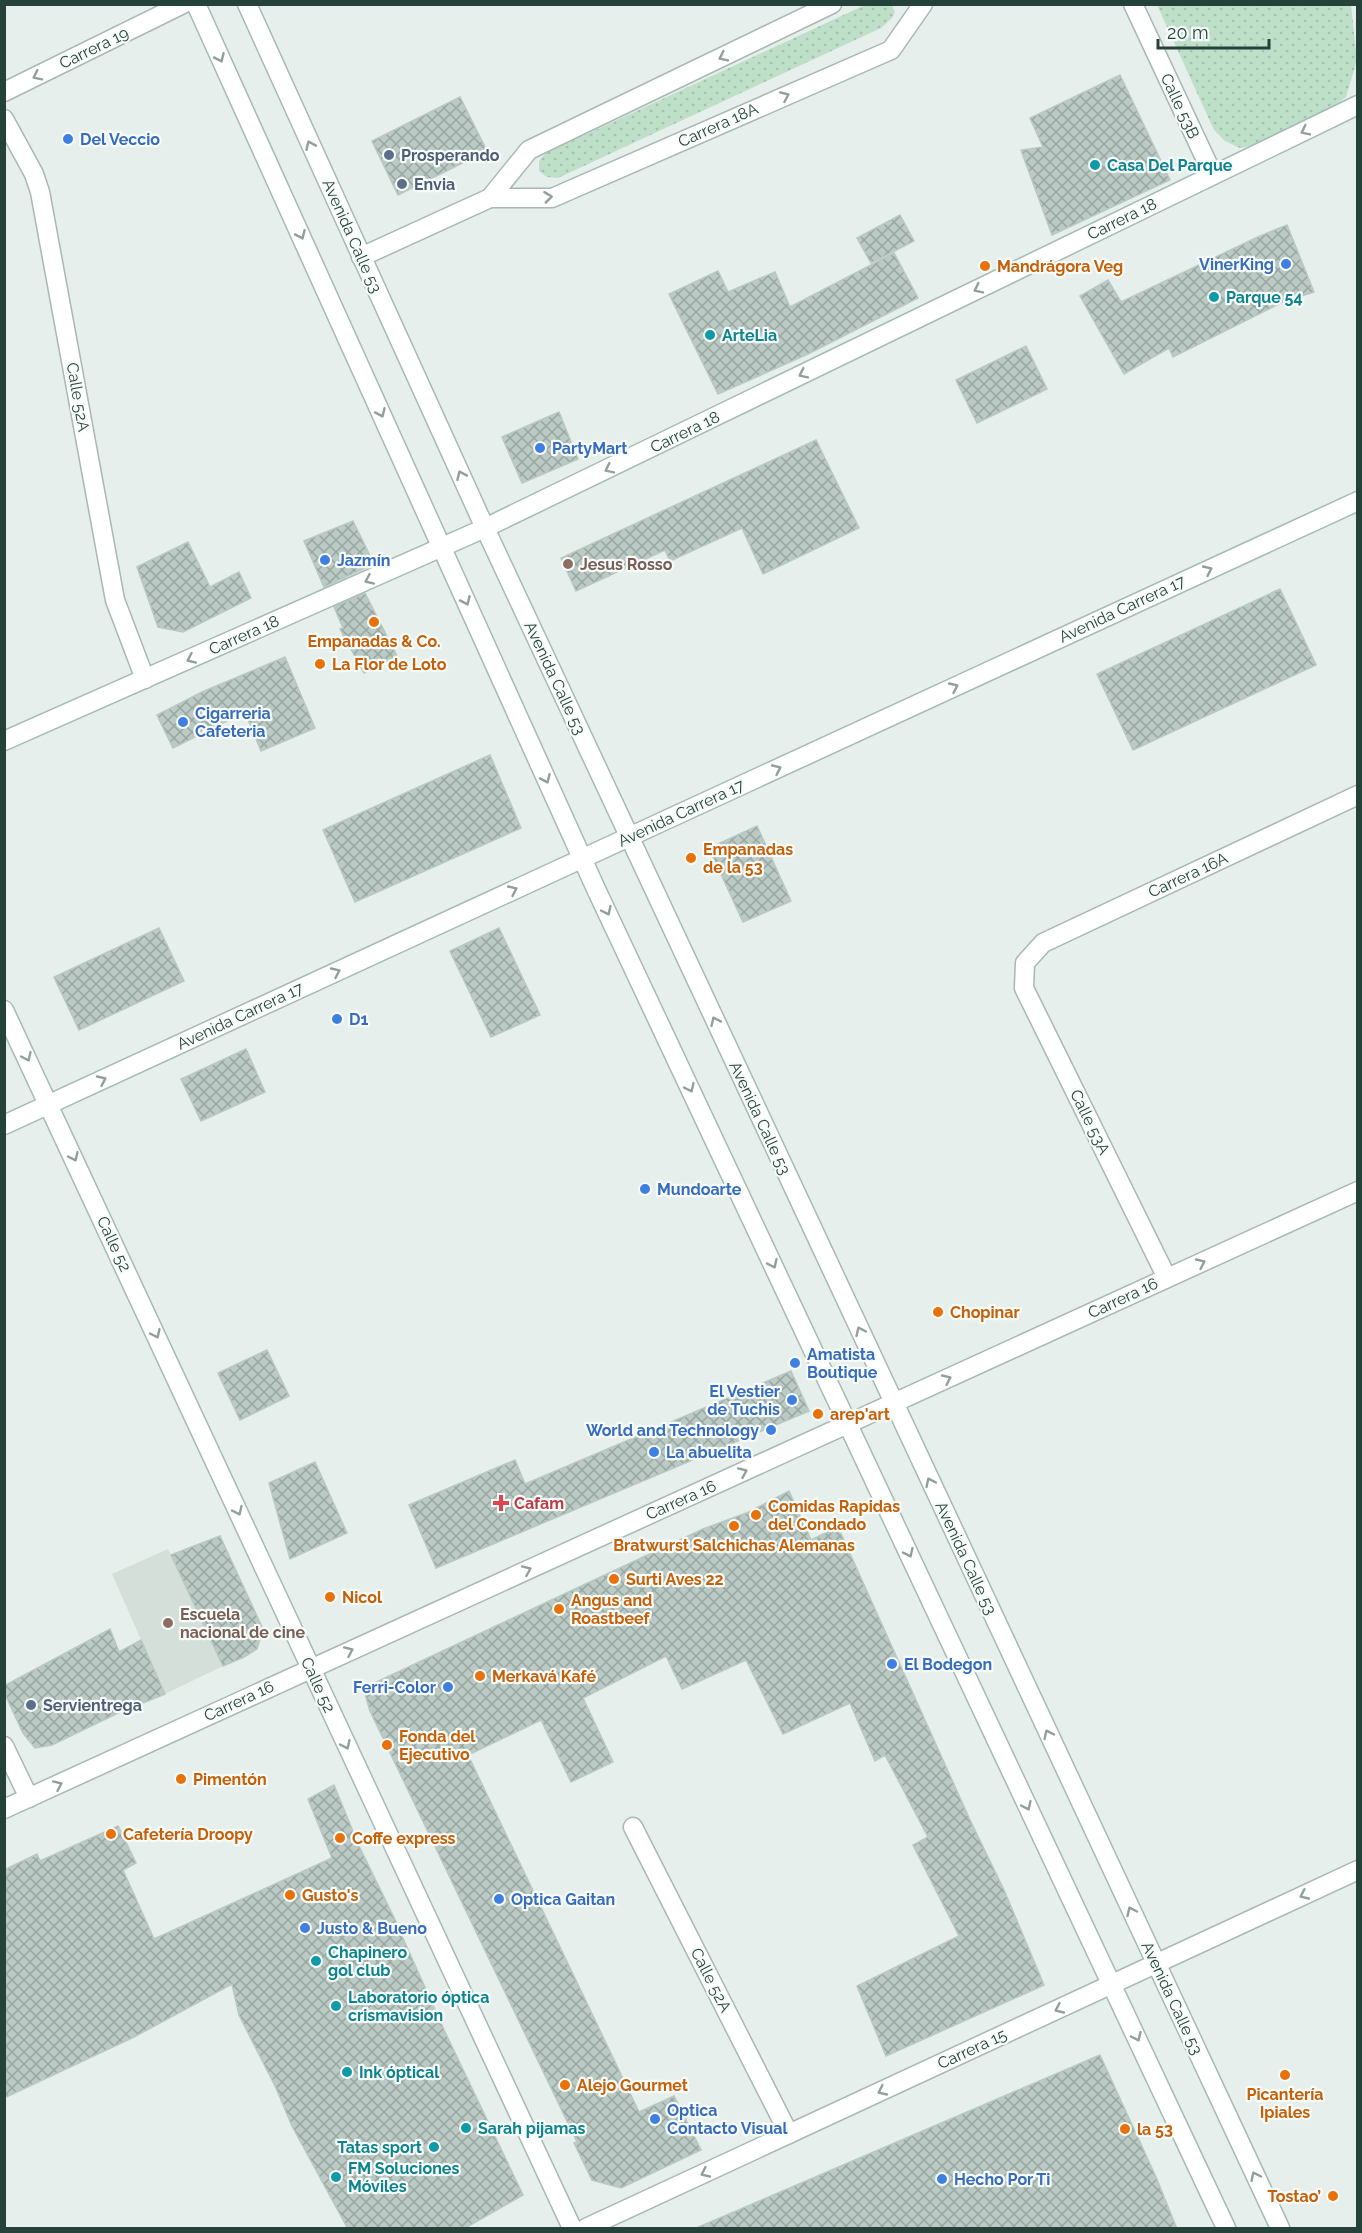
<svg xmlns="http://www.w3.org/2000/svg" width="1362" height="2233" viewBox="0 0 1362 2233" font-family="Raleway,sans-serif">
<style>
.built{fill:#d4dfda}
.grass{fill:url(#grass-dots)}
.building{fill:url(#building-cross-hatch);stroke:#b8c9c2;stroke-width:1.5}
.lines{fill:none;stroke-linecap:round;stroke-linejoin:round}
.street-casing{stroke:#a8b8b2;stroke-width:21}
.secondary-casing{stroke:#a4bbb3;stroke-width:21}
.street{stroke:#fff;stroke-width:18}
.secondary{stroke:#fff;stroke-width:18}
.oneway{stroke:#92a09c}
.shop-dot{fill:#3f7fe0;stroke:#f7fbf9;stroke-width:2}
.service-dot{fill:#5c6f8a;stroke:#f7fbf9;stroke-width:2}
.culture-dot{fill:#0f9aa8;stroke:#f7fbf9;stroke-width:2}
.food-dot{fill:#e8710a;stroke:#f7fbf9;stroke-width:2}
.education-dot{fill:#8d6e63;stroke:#f7fbf9;stroke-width:2}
.health-dot{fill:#e0444e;stroke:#f7fbf9;stroke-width:2}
.labels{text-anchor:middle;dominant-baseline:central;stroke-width:4.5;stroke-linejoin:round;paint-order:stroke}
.street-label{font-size:16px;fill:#24423a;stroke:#f7fbf9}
.shop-label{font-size:16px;font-weight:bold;fill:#366cbe;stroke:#f7fbf9;text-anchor:start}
.service-label{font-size:16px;font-weight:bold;fill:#4e5e75;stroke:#f7fbf9;text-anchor:start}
.culture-label{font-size:16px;font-weight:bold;fill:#0d838f;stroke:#f7fbf9;text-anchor:start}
.food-label{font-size:16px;font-weight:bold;fill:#c56008;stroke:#f7fbf9;text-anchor:start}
.education-label{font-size:16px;font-weight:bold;fill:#785e54;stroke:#f7fbf9;text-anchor:start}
.health-label{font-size:16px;font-weight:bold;fill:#be3a42;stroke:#f7fbf9;text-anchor:start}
</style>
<defs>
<pattern id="grass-dots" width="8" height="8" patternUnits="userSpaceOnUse" patternTransform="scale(1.5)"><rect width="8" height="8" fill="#bfe0c8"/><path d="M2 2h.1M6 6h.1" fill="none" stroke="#a4c1ad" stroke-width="1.8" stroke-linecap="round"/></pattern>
<pattern id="building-cross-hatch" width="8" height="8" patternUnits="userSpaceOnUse" patternTransform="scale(1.5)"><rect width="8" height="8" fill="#bbcac4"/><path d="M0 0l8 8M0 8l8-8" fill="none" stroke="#98a6a0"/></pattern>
</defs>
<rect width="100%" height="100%" fill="#e6efeb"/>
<!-- built -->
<path class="built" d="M 168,1549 L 223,1666 L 165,1694 L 112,1574 Z"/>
<!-- grass -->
<g class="grass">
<path d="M 865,5 L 892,5 L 895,12 L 892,18 L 881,28 L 558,178 L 547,177 L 539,171 L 539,161 L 546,153 Z"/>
<path d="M 1157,5 L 1351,5 L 1357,60 L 1346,97 L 1314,121 L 1278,141 L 1240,148 L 1225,141 L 1214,130 Z"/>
</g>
<!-- building -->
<g class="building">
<path d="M 1120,75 L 1170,180 L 1052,235 L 1021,150 L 1043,147 L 1030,118 Z"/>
<path d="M 460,97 L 487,151 L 398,195 L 372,141 Z"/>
<path d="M 900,215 L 914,241 L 871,263 L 857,238 Z"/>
<path d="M 1287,225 L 1314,292 L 1285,301 L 1173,357 L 1169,348 L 1124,374 L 1080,296 L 1108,280 L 1121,302 L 1260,236 Z"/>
<path d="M 894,253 L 918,298 L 808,354 L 718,394 L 669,294 L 718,271 L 728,292 L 775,272 L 790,307 Z"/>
<path d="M 1026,346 L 1047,389 L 977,423 L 956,380 Z"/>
<path d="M 559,412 L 578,459 L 522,483 L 502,437 Z"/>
<path d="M 816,440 L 859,528 L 763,574 L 742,528 L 670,561 L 665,550 L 576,591 L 561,558 Z"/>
<path d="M 353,521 L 374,564 L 324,587 L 304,541 Z"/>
<path d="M 188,542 L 210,587 L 239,572 L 251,598 L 183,632 L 158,627 L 137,567 Z"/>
<path d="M 1280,589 L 1316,665 L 1133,750 L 1097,674 Z"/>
<path d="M 365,593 L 397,656 L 364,673 L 340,629 L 343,628 L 334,607 Z"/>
<path d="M 285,657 L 315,728 L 261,751 L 245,712 L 173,748 L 157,715 L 202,692 Z"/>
<path d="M 490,755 L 521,828 L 355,902 L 323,830 Z"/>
<path d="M 757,826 L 791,901 L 743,922 L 709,848 Z"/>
<path d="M 159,928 L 184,981 L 79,1030 L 54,977 Z"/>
<path d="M 499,928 L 540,1015 L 491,1037 L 450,951 Z"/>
<path d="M 246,1049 L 265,1092 L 201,1121 L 181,1079 Z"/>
<path d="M 267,1350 L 289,1396 L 240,1420 L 218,1373 Z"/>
<path d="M 791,1371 L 809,1411 L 436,1568 L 409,1505 L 515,1460 L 525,1484 Z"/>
<path d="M 315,1462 L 347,1533 L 290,1559 L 269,1483 Z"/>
<path d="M 789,1491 L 811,1540 L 838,1527 L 970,1820 L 1004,1890 L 1044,1985 L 886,2056 L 857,1986 L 959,1936 L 913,1845 L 928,1837 L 885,1755 L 875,1761 L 850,1703 L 783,1734 L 746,1660 L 682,1689 L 666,1656 L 583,1698 L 613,1762 L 571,1782 L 541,1720 L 468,1755 L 639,2112 L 674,2096 L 701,2150 L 621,2188 L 592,2180 L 574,2143 L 577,2142 L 370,1711 L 365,1694 L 372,1684 L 703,1529 L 749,1512 Z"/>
<path d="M 220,1536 L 263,1629 L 257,1649 L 244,1657 L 223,1666 L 171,1555 Z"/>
<path d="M 110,1629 L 119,1652 L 141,1640 L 165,1694 L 118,1713 L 52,1745 L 35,1748 L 23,1733 L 4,1692 L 4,1686 Z"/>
<path d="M 334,1785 L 359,1846 L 402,1934 L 401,1934 L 446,2034 L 523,2195 L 467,2227 L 348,2229 L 292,2126 L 276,2088 L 239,2015 L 232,1984 L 134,2037 L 4,2098 L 4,1870 L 37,1854 L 40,1861 L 118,1826 L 136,1863 L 123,1870 L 154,1939 L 332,1858 L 308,1799 Z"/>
<path d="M 1100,2055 L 1156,2177 L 1177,2229 L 694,2229 Z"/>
</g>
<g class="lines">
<defs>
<g id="street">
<path d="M 1133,4 L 1213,175"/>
<path d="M 4,92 L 183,4"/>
<path d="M 4,119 L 34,174 L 40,192 L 115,600 L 145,679"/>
<path d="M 490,198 L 552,198 L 891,50 L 923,4"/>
<path d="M 361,257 L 490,198 L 529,150 L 832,4"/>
<path d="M 1167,1278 L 1024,988 L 1025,963 L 1043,943 L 1358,795"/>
<path d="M 4,1746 L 29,1798"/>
<path d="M 4,1809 L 1358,1191"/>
<path d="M 633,1827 L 789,2134"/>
<path d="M 586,2228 L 1358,1870"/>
</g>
<g id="secondary">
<path d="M 196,4 L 596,889 L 1226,2228"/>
<path d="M 247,4 L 485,528 L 1280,2228"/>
<path d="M 4,741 L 485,528 L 1358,105"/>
<path d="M 4,1010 L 572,2228"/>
<path d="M 4,1125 L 1358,501"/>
</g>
</defs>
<!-- street casing -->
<use href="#street" class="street-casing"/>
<!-- secondary casing -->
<use href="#secondary" class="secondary-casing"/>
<!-- street -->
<use href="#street" class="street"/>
<!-- secondary -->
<use href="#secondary" class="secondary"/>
</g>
<!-- one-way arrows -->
<defs><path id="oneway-chevron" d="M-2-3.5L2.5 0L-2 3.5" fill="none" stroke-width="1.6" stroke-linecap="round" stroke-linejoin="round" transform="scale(1.5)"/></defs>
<g class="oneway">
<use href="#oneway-chevron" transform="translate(723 57) rotate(154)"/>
<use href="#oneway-chevron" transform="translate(220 58) rotate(66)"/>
<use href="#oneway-chevron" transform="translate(37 76) rotate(154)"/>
<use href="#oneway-chevron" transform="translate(785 96) rotate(-24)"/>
<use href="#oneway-chevron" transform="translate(1305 131) rotate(154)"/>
<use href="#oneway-chevron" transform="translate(310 145) rotate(-114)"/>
<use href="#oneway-chevron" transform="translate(548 197) rotate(-7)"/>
<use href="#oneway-chevron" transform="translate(301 235) rotate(66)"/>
<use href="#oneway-chevron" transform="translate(978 289) rotate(154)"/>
<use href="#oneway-chevron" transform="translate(803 374) rotate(154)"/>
<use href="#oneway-chevron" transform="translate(381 413) rotate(66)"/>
<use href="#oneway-chevron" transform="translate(609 469) rotate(154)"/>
<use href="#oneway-chevron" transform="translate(461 475) rotate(-114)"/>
<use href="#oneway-chevron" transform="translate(1208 570) rotate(-25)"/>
<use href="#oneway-chevron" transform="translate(369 580) rotate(156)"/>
<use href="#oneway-chevron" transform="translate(466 601) rotate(66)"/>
<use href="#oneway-chevron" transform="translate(191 659) rotate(156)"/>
<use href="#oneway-chevron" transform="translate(954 687) rotate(-25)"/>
<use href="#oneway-chevron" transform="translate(777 769) rotate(-25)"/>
<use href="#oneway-chevron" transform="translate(546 779) rotate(66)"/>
<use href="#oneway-chevron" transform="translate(513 890) rotate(-25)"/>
<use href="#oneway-chevron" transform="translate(607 911) rotate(65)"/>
<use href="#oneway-chevron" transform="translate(336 972) rotate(-25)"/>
<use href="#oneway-chevron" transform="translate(715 1021) rotate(-115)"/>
<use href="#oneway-chevron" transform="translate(27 1057) rotate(65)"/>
<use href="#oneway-chevron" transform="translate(102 1080) rotate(-25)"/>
<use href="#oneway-chevron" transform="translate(690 1088) rotate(65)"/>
<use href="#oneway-chevron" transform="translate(74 1157) rotate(65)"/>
<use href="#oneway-chevron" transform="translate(1201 1263) rotate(-25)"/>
<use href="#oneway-chevron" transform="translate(773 1264) rotate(65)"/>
<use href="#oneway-chevron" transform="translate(860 1331) rotate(-115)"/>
<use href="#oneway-chevron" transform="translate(156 1334) rotate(65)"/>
<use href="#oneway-chevron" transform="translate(947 1379) rotate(-25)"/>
<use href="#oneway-chevron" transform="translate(743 1472) rotate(-24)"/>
<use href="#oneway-chevron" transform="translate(930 1482) rotate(-115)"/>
<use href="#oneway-chevron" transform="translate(238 1511) rotate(65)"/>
<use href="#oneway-chevron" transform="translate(909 1553) rotate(65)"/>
<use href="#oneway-chevron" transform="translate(527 1570) rotate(-24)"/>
<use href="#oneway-chevron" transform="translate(349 1651) rotate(-24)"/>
<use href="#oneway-chevron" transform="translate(1048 1734) rotate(-115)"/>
<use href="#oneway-chevron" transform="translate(346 1745) rotate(65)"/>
<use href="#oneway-chevron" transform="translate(58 1785) rotate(-24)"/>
<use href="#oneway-chevron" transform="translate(1027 1806) rotate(65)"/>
<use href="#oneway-chevron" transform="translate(1304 1895) rotate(155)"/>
<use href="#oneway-chevron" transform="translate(1131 1911) rotate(-115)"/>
<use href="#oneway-chevron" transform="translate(1059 2009) rotate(155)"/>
<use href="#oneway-chevron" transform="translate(1137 2037) rotate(65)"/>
<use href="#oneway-chevron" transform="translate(882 2091) rotate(155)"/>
<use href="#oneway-chevron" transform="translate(705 2173) rotate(155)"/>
<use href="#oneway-chevron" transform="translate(1255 2176) rotate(-115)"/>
</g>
<!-- markers -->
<g class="shop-dot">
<circle cx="68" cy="139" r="6"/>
<circle cx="1286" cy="264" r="6"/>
<circle cx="540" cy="448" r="6"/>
<circle cx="325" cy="560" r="6"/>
<circle cx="183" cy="722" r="6"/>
<circle cx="337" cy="1019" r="6"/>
<circle cx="645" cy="1189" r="6"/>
<circle cx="795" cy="1363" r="6"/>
<circle cx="792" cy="1400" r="6"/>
<circle cx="771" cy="1430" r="6"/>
<circle cx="654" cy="1452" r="6"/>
<circle cx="892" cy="1664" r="6"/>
<circle cx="448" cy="1687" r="6"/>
<circle cx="499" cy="1899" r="6"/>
<circle cx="305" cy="1928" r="6"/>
<circle cx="655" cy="2119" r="6"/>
<circle cx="942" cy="2179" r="6"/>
</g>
<g class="service-dot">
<circle cx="389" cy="155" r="6"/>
<circle cx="402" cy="184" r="6"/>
<circle cx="31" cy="1705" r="6"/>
</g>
<g class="culture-dot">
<circle cx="1095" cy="165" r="6"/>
<circle cx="1214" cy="297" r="6"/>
<circle cx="710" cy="335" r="6"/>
<circle cx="316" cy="1961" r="6"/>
<circle cx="336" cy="2006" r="6"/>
<circle cx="347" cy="2072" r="6"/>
<circle cx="466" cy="2128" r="6"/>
<circle cx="434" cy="2147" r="6"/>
<circle cx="336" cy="2177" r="6"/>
</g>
<g class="food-dot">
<circle cx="985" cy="266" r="6"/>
<circle cx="374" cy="622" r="6"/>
<circle cx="320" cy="664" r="6"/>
<circle cx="691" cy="858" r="6"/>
<circle cx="938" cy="1312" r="6"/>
<circle cx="818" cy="1414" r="6"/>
<circle cx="756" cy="1515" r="6"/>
<circle cx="734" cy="1526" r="6"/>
<circle cx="614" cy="1579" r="6"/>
<circle cx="330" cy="1597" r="6"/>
<circle cx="559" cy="1609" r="6"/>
<circle cx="480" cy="1676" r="6"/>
<circle cx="387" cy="1745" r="6"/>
<circle cx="181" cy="1779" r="6"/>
<circle cx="111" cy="1834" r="6"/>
<circle cx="340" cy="1838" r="6"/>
<circle cx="290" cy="1895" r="6"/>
<circle cx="1285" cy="2075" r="6"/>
<circle cx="565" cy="2085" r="6"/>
<circle cx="1125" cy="2129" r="6"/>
<circle cx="1333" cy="2196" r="6"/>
</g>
<g class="education-dot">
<circle cx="568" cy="564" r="6"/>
<circle cx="168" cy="1623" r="6"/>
</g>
<path class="health-dot" d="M498 1494h6v6h6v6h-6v6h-6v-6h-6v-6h6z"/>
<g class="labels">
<!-- street labels -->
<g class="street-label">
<text transform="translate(94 48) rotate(-26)">Carrera 19</text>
<text transform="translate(1180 106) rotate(65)">Calle 53B</text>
<text transform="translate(718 125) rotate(-24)">Carrera 18A</text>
<text transform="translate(1122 219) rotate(-26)">Carrera 18</text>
<text transform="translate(352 236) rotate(66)">Avenida Calle 53</text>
<text transform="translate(78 397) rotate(80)">Calle 52A</text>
<text transform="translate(685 432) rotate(-26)">Carrera 18</text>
<text transform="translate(1122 609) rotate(-25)">Avenida Carrera 17</text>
<text transform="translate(244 635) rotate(-24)">Carrera 18</text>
<text transform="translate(555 678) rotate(65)">Avenida Calle 53</text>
<text transform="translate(681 813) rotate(-25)">Avenida Carrera 17</text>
<text transform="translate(1188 875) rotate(-25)">Carrera 16A</text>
<text transform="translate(240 1016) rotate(-25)">Avenida Carrera 17</text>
<text transform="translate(760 1118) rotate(65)">Avenida Calle 53</text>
<text transform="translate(1090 1122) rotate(64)">Calle 53A</text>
<text transform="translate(114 1244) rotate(65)">Calle 52</text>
<text transform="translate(1123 1298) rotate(-25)">Carrera 16</text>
<text transform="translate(681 1500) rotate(-24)">Carrera 16</text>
<text transform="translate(966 1558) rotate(65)">Avenida Calle 53</text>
<text transform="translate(318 1685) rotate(65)">Calle 52</text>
<text transform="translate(239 1701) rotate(-25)">Carrera 16</text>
<text transform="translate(711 1980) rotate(63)">Calle 52A</text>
<text transform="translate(1172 1998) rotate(65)">Avenida Calle 53</text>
<text transform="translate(972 2049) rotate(-25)">Carrera 15</text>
</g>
<!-- shop labels -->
<g class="shop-label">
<text x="80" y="139">Del Veccio</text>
<text x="1274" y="264" text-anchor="end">VinerKing</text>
<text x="552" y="448">PartyMart</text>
<text x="337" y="560">Jazmín</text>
<text x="195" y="713">Cigarreria<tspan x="195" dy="18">Cafeteria</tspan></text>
<text x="349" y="1019">D1</text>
<text x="657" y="1189">Mundoarte</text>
<text x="807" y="1354">Amatista<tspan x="807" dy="18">Boutique</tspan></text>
<text x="780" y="1391" text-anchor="end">El Vestier<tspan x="780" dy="18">de Tuchis</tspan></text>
<text x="759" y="1430" text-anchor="end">World and Technology</text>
<text x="666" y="1452">La abuelita</text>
<text x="904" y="1664">El Bodegon</text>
<text x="436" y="1687" text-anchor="end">Ferri-Color</text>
<text x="511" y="1899">Optica Gaitan</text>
<text x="317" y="1928">Justo &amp; Bueno</text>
<text x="667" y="2110">Optica<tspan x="667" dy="18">Contacto Visual</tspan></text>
<text x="954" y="2179">Hecho Por Ti</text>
</g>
<!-- service labels -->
<g class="service-label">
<text x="401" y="155">Prosperando</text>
<text x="414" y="184">Envia</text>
<text x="43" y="1705">Servientrega</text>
</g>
<!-- culture labels -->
<g class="culture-label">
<text x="1107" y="165">Casa Del Parque</text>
<text x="1226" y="297">Parque 54</text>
<text x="722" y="335">ArteLia</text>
<text x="328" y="1952">Chapinero<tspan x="328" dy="18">gol club</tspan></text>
<text x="348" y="1997">Laboratorio óptica<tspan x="348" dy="18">crismavision</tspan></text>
<text x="359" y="2072">Ink óptical</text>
<text x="478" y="2128">Sarah pijamas</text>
<text x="422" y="2147" text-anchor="end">Tatas sport</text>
<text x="348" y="2168">FM Soluciones<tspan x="348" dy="18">Móviles</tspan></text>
</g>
<!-- food labels -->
<g class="food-label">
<text x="997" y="266">Mandrágora Veg</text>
<text x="374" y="641" text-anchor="middle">Empanadas &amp; Co.</text>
<text x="332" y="664">La Flor de Loto</text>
<text x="703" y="849">Empanadas<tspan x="703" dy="18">de la 53</tspan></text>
<text x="950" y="1312">Chopinar</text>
<text x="830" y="1414">arep'art</text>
<text x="768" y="1506">Comidas Rapidas<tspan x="768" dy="18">del Condado</tspan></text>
<text x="734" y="1545" text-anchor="middle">Bratwurst Salchichas Alemanas</text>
<text x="626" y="1579">Surti Aves 22</text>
<text x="342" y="1597">Nicol</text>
<text x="571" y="1600">Angus and<tspan x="571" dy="18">Roastbeef</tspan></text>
<text x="492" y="1676">Merkavá Kafé</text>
<text x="399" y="1736">Fonda del<tspan x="399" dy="18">Ejecutivo</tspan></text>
<text x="193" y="1779">Pimentón</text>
<text x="123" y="1834">Cafetería Droopy</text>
<text x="352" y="1838">Coffe express</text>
<text x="302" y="1895">Gusto's</text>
<text x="577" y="2085">Alejo Gourmet</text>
<text x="1285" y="2094" text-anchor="middle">Picantería<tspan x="1285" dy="18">Ipiales</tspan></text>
<text x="1137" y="2129">la 53</text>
<text x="1321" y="2196" text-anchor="end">Tostao’</text>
</g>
<!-- education labels -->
<g class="education-label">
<text x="580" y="564">Jesus Rosso</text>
<text x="180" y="1614">Escuela<tspan x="180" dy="18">nacional de cine</tspan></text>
</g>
<!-- health labels -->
<g class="health-label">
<text x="514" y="1503">Cafam</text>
</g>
</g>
<!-- border -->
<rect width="1362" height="2233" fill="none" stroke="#24423a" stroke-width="12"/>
<!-- scale -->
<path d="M1158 39v9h111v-9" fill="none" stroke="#24423a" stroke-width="3"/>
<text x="1167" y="39" font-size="18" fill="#24423a" stroke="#f7fbf9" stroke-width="4.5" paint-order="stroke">20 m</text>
</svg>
